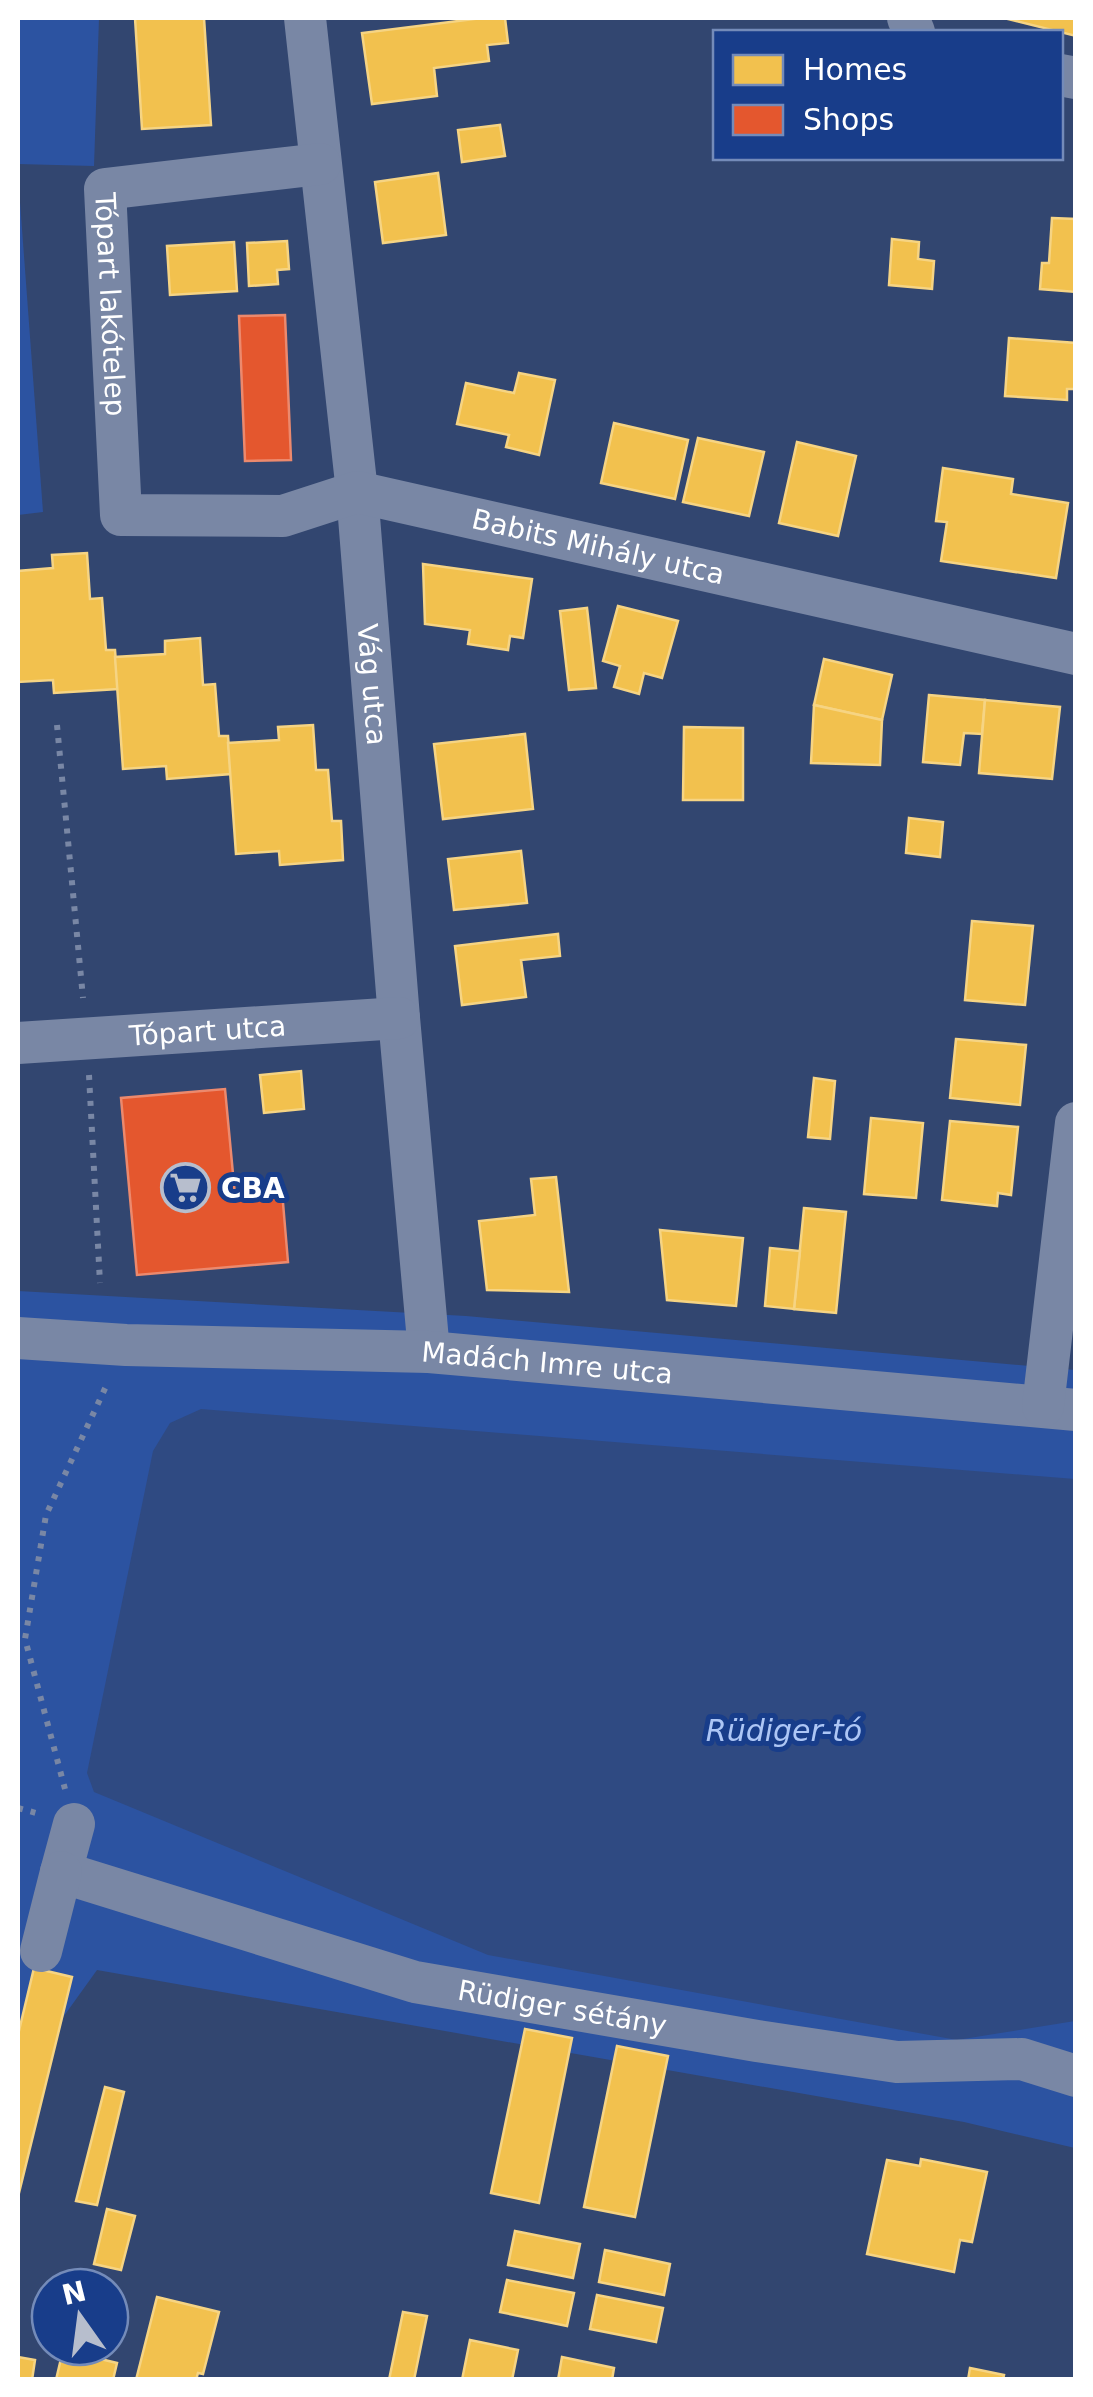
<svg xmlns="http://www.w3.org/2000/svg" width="1093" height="2397" viewBox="0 0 1093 2397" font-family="'DejaVu Sans',sans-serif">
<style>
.green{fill:#2c53a1}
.water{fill:#2f4a82}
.homes{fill:#f2c14e;stroke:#f6d483;stroke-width:2.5}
.shops{fill:#e4572e;stroke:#ec896d;stroke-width:2.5}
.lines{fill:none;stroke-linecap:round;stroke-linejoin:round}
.path{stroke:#7987a5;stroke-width:6;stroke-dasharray:5 8;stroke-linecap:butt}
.minor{stroke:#7987a5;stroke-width:42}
.labels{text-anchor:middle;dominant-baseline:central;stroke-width:10;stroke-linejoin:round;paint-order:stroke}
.street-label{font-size:28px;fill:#fff;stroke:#183d8a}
.poi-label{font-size:28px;font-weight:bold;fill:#fff;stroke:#183d8a;text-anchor:start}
.water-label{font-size:30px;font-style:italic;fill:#adc6f5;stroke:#183d8a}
</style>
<rect width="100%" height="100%" fill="#324670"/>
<!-- green -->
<g class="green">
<path d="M 18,18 L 99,18 L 94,166 L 18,164 Z"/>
<path d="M 18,175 L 43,512 L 18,515 Z"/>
<path d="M 18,1291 L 466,1316 L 1075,1370 L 1075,2148 L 964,2122 L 97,1970 L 18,2080 Z"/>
</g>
<!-- water -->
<path class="water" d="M 201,1409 L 1075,1479 L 1075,2021 L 957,2040 L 488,1955 L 94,1792 L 87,1773 L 153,1451 L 170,1423 Z"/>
<!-- homes -->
<g class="homes">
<path d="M 135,18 L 204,18 L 211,125 L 142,129 Z"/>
<path d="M 482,18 L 505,18 L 508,43 L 487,45 L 489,61 L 434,68 L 437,96 L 372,104 L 362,33 Z"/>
<path d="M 1004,18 L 1076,18 L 1076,36 Z"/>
<path d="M 500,125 L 505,156 L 462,162 L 458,130 Z"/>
<path d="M 438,173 L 446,235 L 383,243 L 375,182 Z"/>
<path d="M 1052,218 L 1076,219 L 1076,292 L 1040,289 L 1042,263 L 1049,263 Z"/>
<path d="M 892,239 L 919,242 L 918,259 L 934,261 L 932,289 L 889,285 Z"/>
<path d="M 287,241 L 289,269 L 277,270 L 278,284 L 249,286 L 247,243 Z"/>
<path d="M 234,242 L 237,291 L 170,295 L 167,246 Z"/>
<path d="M 1009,338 L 1076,343 L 1076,389 L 1067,389 L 1067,400 L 1005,396 Z"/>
<path d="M 519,373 L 555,380 L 539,455 L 506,447 L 509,435 L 457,424 L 466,383 L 514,393 Z"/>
<path d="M 614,423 L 688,440 L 675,499 L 601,483 Z"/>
<path d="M 698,438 L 764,452 L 749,516 L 683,502 Z"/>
<path d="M 797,442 L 856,456 L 838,536 L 779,523 Z"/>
<path d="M 943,468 L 1013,479 L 1011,494 L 1068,503 L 1056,578 L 941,561 L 947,522 L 936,521 Z"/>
<path d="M 87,553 L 90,599 L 102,598 L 106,650 L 115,650 L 118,689 L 54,693 L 53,680 L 18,682 L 18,571 L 53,568 L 52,555 Z"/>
<path d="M 423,564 L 532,579 L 523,638 L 510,636 L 508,650 L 468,644 L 470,630 L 425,624 Z"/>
<path d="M 618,606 L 678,621 L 662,678 L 644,673 L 639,694 L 614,687 L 620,666 L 603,661 Z"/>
<path d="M 587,608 L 596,688 L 569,690 L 560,611 Z"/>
<path d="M 200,638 L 203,685 L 215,684 L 219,736 L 228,736 L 231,774 L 167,779 L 166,766 L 123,769 L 115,657 L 165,654 L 165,641 Z"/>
<path d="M 824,659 L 892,675 L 882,720 L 814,705 Z"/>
<path d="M 929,695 L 985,700 L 982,734 L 964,733 L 960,765 L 923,762 Z"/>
<path d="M 985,700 L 1060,707 L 1052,779 L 979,773 Z"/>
<path d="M 814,705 L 882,720 L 880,765 L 811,763 Z"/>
<path d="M 313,725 L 316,770 L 328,770 L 332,821 L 341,821 L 343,860 L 280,865 L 279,851 L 236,854 L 228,743 L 279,740 L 278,727 Z"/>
<path d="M 684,727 L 743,728 L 743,800 L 683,800 Z"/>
<path d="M 525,734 L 533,809 L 443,819 L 434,744 Z"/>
<path d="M 909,818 L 943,822 L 940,857 L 906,853 Z"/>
<path d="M 521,851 L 527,903 L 454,910 L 448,859 Z"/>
<path d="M 972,921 L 1033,926 L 1025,1005 L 965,1000 Z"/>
<path d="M 558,934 L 560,956 L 521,960 L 526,997 L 462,1005 L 455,946 Z"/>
<path d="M 956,1039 L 1026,1045 L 1020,1105 L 950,1098 Z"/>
<path d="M 301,1071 L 304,1109 L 264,1113 L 260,1075 Z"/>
<path d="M 814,1078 L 835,1081 L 830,1139 L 808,1137 Z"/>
<path d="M 871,1118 L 923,1123 L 916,1198 L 864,1194 Z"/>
<path d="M 950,1121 L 1018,1127 L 1011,1195 L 998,1193 L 997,1206 L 942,1200 Z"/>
<path d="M 556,1177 L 569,1292 L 487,1290 L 479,1221 L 535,1215 L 531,1179 Z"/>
<path d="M 804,1208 L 846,1212 L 836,1313 L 794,1309 Z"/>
<path d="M 660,1230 L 743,1238 L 736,1306 L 667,1300 Z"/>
<path d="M 770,1248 L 800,1251 L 794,1309 L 765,1306 Z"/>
<path d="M 34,1968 L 72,1977 L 18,2197 L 18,2035 Z"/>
<path d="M 525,2029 L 572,2038 L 539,2203 L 491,2193 Z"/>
<path d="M 617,2046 L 668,2056 L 635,2217 L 584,2207 Z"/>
<path d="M 105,2087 L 124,2092 L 97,2205 L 76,2201 Z"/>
<path d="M 921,2159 L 987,2172 L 972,2242 L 960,2240 L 954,2272 L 867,2254 L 887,2160 L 920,2166 Z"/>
<path d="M 107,2209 L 135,2216 L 121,2270 L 94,2264 Z"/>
<path d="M 515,2231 L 580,2244 L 573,2278 L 508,2265 Z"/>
<path d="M 605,2250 L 670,2264 L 664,2295 L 599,2282 Z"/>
<path d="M 507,2280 L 574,2293 L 567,2326 L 500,2312 Z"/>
<path d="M 597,2295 L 663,2308 L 656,2342 L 590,2329 Z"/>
<path d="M 157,2297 L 219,2312 L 203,2374 L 198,2373 L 196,2380 L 136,2380 Z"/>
<path d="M 403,2312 L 427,2316 L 414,2380 L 389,2380 Z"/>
<path d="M 470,2340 L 518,2350 L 512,2380 L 462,2380 Z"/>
<path d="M 63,2350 L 117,2363 L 113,2380 L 56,2380 Z"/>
<path d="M 18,2357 L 35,2360 L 32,2380 L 18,2380 Z"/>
<path d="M 562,2357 L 614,2368 L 612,2380 L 558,2380 Z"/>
<path d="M 970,2368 L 1004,2375 L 1003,2380 L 968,2380 Z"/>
</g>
<!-- shops -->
<g class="shops">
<path d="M 285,315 L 291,460 L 245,461 L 239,316 Z"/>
<path d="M 225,1089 L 235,1195 L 282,1191 L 288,1262 L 137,1275 L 121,1098 Z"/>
</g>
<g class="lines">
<!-- path -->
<g class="path">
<path d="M 57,725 L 83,998"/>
<path d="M 89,1075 L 100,1283"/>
<path d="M 65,1789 L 25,1639 L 46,1515 L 108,1382"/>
<path d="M 18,1808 L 36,1813"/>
</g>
<!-- minor -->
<g class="minor">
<path id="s1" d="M 305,18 L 357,492 L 399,1018 L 429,1352"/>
<path d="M 908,18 L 914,32"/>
<path d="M 1060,75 L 1076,78"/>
<path id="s2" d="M 320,164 L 105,189 L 121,515 L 283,516 L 357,492 L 1076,654"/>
<path id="s3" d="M 18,1043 L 399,1018"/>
<path id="s4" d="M 18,1338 L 126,1345 L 429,1352 L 1076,1410"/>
<path d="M 1043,1406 L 1076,1123"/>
<path id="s5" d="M 74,1824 L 61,1872 L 415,1982 L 757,2041 L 897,2062 L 1022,2059 L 1076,2076"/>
<path d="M 41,1951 L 61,1872"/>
</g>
</g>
<!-- icons -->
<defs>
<symbol id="supermarket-ring" viewBox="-11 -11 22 22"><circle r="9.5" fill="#183d8a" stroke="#b7becd" stroke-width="1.5"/><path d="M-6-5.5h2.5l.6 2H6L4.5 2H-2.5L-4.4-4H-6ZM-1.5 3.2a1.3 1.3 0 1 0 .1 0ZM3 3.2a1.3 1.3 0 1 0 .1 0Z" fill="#b7becd"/></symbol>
</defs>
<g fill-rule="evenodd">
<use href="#supermarket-ring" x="158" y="1160" width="55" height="55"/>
</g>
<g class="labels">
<!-- street labels -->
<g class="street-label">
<text stroke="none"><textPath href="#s2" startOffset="332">Tópart lakótelep</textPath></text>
<text stroke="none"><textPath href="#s2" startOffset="1030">Babits Mihály utca</textPath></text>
<text stroke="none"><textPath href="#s1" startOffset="670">Vág utca</textPath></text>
<text stroke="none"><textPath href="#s3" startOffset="190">Tópart utca</textPath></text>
<text stroke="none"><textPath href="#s4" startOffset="530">Madách Imre utca</textPath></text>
<text stroke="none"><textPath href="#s5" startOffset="570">Rüdiger sétány</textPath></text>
</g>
<!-- poi labels -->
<g class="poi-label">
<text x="221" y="1188">CBA</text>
</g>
<!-- water labels -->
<g class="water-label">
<text x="784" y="1730">Rüdiger-tó</text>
</g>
</g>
<!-- border -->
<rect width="1093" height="2397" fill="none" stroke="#ffffff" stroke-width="40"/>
<!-- legend -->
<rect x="713" y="30" width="350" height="130" fill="#183d8a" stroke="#748bb9" stroke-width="2.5"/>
<rect x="733" y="55" width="50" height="30" fill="#f2c14e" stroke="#748bb9" stroke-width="2.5"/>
<text x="803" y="80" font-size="30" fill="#ffffff">Homes</text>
<rect x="733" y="105" width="50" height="30" fill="#e4572e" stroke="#748bb9" stroke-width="2.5"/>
<text x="803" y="130" font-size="30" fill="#ffffff">Shops</text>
<!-- north arrow -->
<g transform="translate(80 2317) rotate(346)"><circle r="48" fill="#183d8a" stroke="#748bb9" stroke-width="2.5"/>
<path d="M0-8L18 38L0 25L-18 38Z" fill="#b7becd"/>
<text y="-15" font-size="28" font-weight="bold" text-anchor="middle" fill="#ffffff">N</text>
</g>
</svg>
